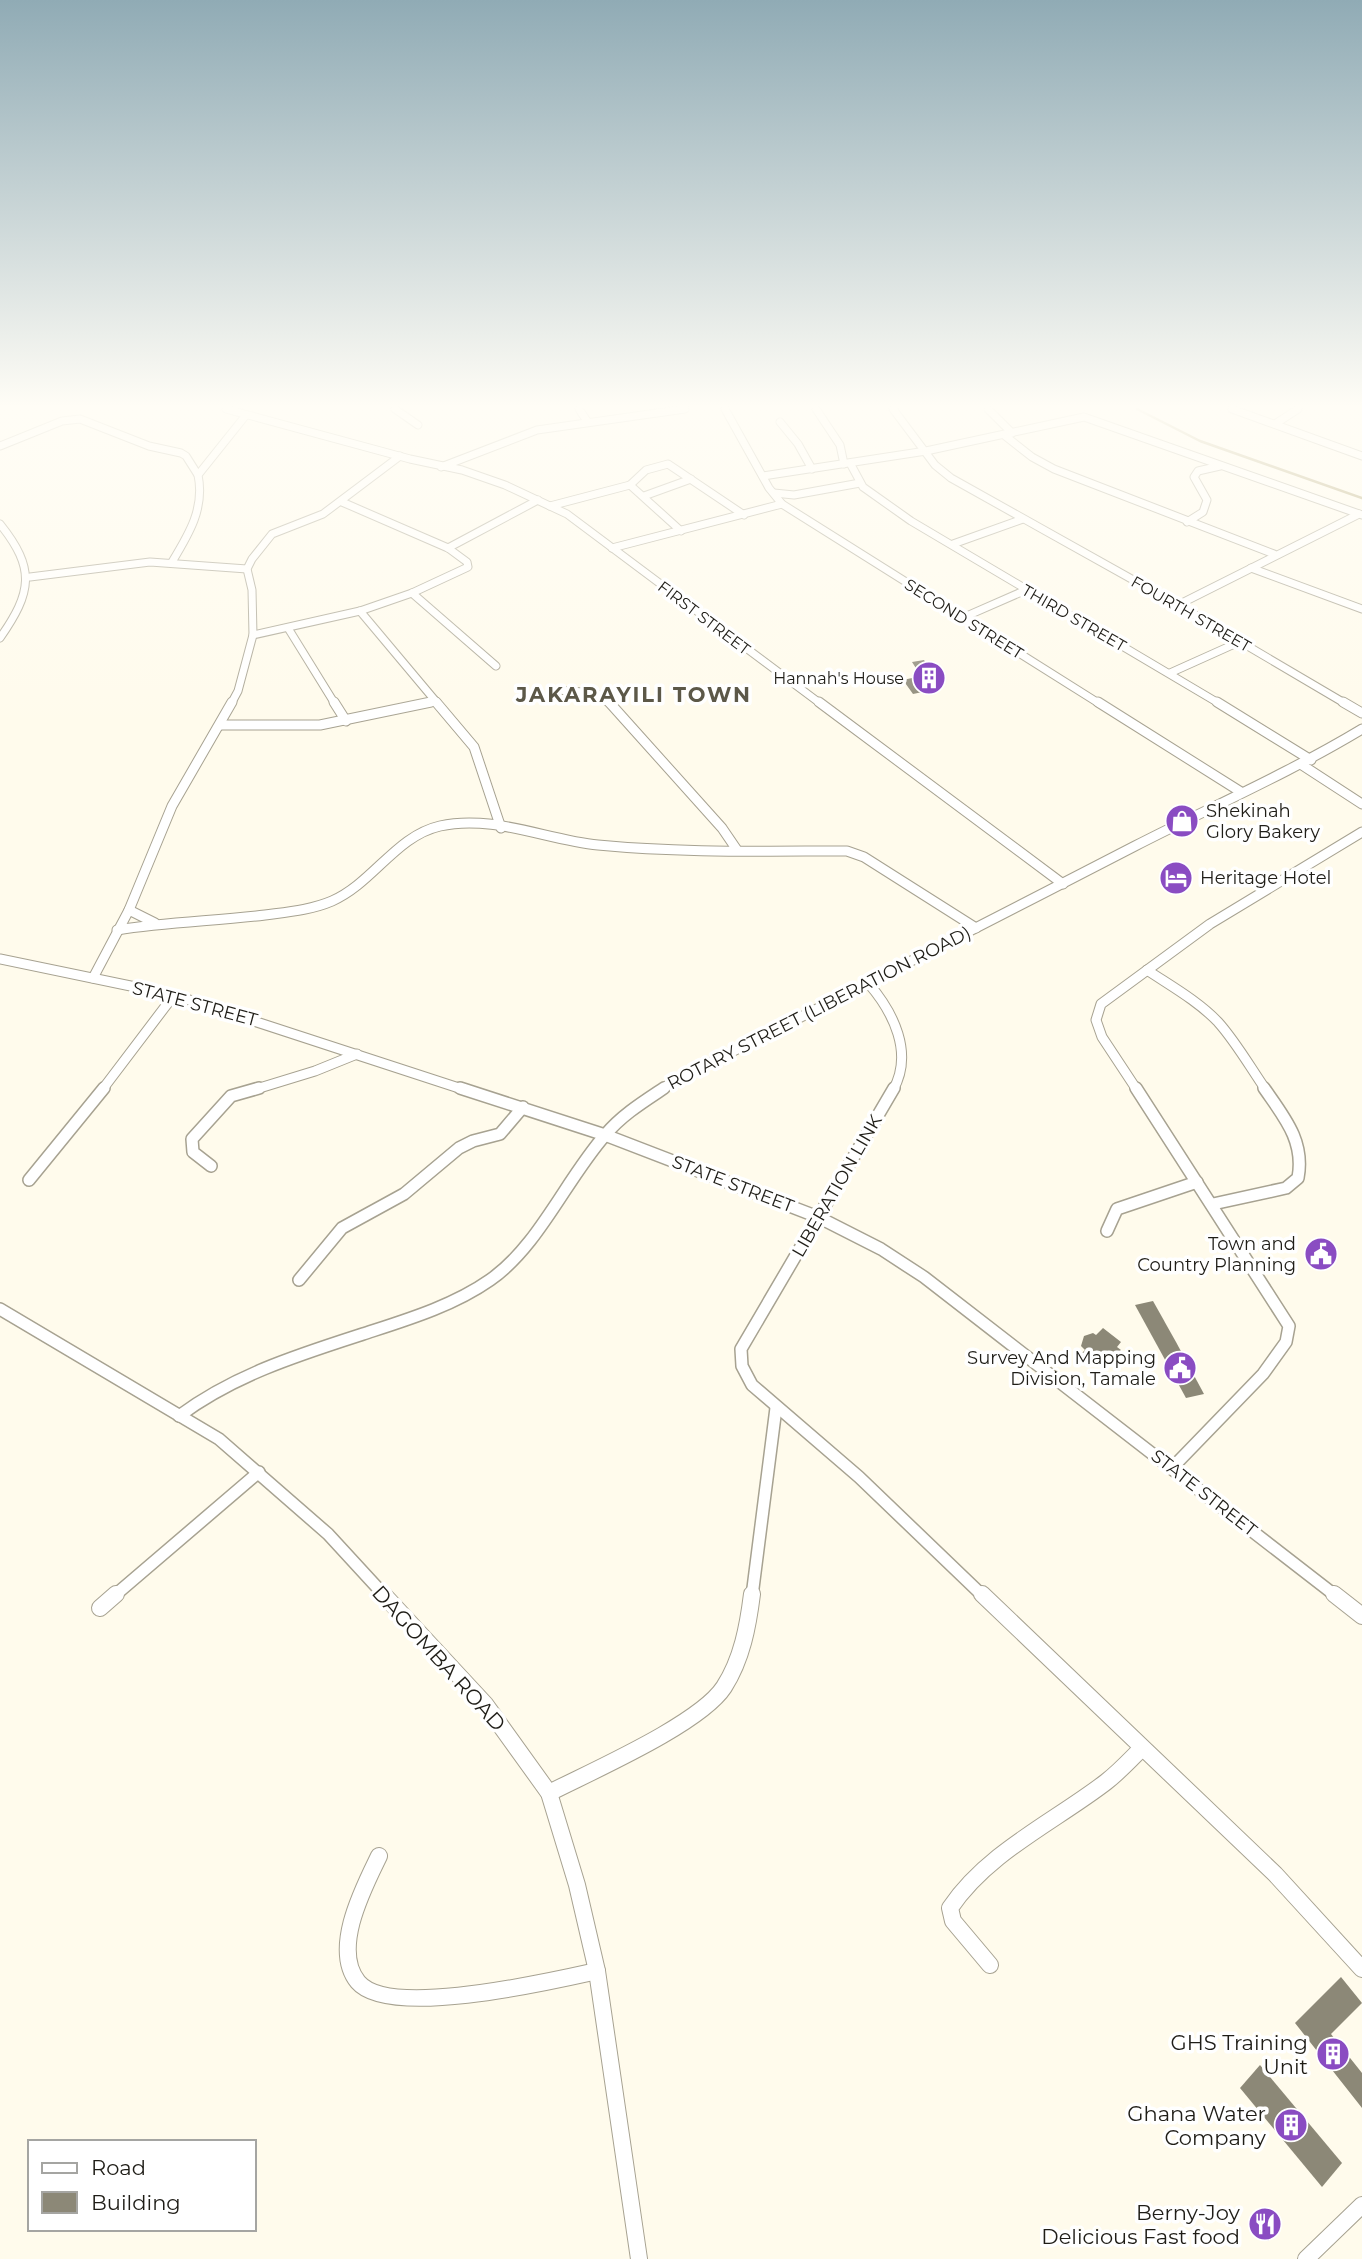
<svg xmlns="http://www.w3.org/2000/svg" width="1362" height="2259" viewBox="0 0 1362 2259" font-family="Montserrat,sans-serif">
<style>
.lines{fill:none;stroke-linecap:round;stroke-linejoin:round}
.stream{stroke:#ac9e69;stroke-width:2.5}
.building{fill:#8c8877}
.minor-far3-casing{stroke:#a7a291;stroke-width:9}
.minor-far2-casing{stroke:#a7a291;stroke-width:11}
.minor-far1-casing{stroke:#a7a291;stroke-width:14}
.minor-casing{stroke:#a7a291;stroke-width:18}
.minor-far3{stroke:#fff;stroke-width:7}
.minor-far2{stroke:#fff;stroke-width:9}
.minor-far1{stroke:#fff;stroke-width:11}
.minor{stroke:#fff;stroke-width:16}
.labels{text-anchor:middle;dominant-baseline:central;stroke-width:7;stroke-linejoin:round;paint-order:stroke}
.far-street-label{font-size:16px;fill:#1f1d17;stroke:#fff}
.far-poi-label{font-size:16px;fill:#1f1d17;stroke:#fff;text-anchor:end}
.poi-label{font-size:18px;fill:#1f1d17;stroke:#fff;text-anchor:start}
.street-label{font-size:18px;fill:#1f1d17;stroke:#fff}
.far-district-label{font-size:21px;font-weight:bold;letter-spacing:2px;fill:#5c5848;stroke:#fff}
.near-street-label{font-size:21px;fill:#1f1d17;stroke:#fff}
.near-poi-label{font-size:21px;fill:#1f1d17;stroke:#fff;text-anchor:end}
</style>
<rect width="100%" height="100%" fill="#fffbec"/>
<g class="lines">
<!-- stream -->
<path class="stream" d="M 1137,409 L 1200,441 L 1362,498"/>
</g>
<!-- building -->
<g class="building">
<path d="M 924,660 L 942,688 L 913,694 L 903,680 L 921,676 L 912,662 Z"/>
<path d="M 1153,1301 L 1176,1342 L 1204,1394 L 1186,1398 L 1135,1305 Z"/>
<path d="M 1103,1328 L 1121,1342 L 1117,1347 L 1121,1350 L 1107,1365 L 1099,1359 L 1094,1365 L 1081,1354 L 1085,1350 L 1081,1346 L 1084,1336 L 1093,1333 L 1096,1335 Z"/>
<path d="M 1341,1977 L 1362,2003 L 1331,2034 L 1362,2073 L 1362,2108 L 1295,2023 Z"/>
<path d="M 1260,2065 L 1342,2163 L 1322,2187 L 1240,2088 Z"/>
</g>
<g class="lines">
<defs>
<g id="minor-far3">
<path d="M 226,409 L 410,459 L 462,470 L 505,485 L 567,514 L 821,704"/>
<path d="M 395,409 L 418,425"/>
<path d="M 579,409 L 587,421"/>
<path d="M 725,409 L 769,488 L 782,504 L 1100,704"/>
<path d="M 816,409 L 840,445 L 844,464"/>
<path d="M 893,409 L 935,465 L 951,478 L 1178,605 L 1346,704"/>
<path d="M 988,409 L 1012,433"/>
<path d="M 1232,409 L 1362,456"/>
<path d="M 780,422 L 798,444 L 812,469"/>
<path d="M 1275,424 L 1298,409"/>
<path d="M 1004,435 L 1032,457 L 1054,469 L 1274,554"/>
<path d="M 0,446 L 62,421 L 80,419 L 149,446 L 181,453 L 186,456 L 198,475"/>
<path d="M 850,463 L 863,487 L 911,521 L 1220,704"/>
<path d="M 441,467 L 537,430 L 685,409"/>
<path d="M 763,476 L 926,451 L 1084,417 L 1362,515"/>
<path d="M 630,485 L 646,470 L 668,464 L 744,515"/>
<path d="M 774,493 L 794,495 L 860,483"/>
<path d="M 644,496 L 691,479"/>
<path d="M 550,506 L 630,485 L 681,531"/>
<path d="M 1187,522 L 1203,512 L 1207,500 L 1194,477 L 1198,471 L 1220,466"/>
<path d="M 0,524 C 36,569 32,592 0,638"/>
<path d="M 953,544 L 1023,519"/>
<path d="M 448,548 L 538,500"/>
<path d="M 612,548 L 782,504"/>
<path d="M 172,562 C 189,534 205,508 198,475 L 246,415"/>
<path d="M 1251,568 L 1362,609"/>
<path d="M 30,577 L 150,562 L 247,569"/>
<path d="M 412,593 L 496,666"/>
<path d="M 1178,605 L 1359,514"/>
<path d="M 360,611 L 438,704"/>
<path d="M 962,618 L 1026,590"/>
<path d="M 288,628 L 335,704"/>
<path d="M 253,635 L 360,611 L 412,593 L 468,567 L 467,562 L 448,548 L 342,502"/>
<path d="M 1170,673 L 1239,642"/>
<path d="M 557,690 L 596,693 L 610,704"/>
<path d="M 231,704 L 238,691 L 253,635 L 252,590 L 247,569 L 252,559 L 272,534 L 323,514 L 400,456"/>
<path d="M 423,704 L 436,701"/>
</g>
<g id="minor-far2">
<path d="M 334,702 L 346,721"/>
<path d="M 436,702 L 474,747 L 501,828"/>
<path d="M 609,702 L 722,828 L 737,850"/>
<path d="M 819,702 L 1063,884"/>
<path d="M 1098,702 L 1241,792"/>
<path d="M 1217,702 L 1311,760"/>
<path d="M 1343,702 L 1362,713"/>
<path d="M 220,725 L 320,725 L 431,702"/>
<path d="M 1302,765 L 1362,804"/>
<path d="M 129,910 L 155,923"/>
<path d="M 117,930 C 166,922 216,921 265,915 C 287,912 311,910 332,901 C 373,883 396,836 440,826 C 492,814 547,840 598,845 C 680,853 764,851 847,851 L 864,857 L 976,928"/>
<path d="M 0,959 L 174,995 L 465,1090"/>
<path d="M 1147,970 C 1171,986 1198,1001 1218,1022 C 1236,1042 1250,1067 1266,1090"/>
<path d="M 93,978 L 129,910 L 172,806 L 232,702"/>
<path d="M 869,984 C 893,1012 914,1053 893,1090"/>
<path d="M 102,1090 L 174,995"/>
<path d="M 253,1090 L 315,1071 L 357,1054"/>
<path d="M 661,1090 L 675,1080 C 829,1004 982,925 1135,846 C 1211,807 1289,773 1362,729"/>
<path d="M 1137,1090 L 1102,1037 L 1096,1020 L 1101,1004 L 1210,924 L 1362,832"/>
</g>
<g id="minor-far1">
<path d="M 460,1088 L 605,1135 L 818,1217 L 881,1249 L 924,1277 L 1336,1596"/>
<path d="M 894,1088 L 741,1349 L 742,1366 L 752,1385 L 859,1477 L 983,1596"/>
<path d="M 1136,1088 L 1289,1326 L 1286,1342 L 1263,1374 L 1172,1468"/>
<path d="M 211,1166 L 193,1152 L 192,1139 L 231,1096 L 259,1088"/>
<path d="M 29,1180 L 104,1088"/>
<path d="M 1213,1204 L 1286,1188 L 1298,1178 C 1305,1141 1284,1117 1264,1088"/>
<path d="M 1107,1231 L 1117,1209 L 1197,1182"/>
<path d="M 299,1280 L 342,1228 L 404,1194 L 459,1148 L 473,1141 L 500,1134 L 523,1107"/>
<path d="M 0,1309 L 219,1439 L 328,1534 L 385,1596"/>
<path d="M 179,1416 C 234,1375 298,1355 363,1334 C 406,1320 453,1306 490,1280 C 539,1246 566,1179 606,1134 C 622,1115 643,1102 664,1088"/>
<path d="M 114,1596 L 259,1472"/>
<path d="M 752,1596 L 776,1408"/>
</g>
<g id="minor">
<path d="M 383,1594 L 485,1704 L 549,1793 L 577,1885 L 597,1971 L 639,2259"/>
<path d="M 982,1594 L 1275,1874 L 1362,1969"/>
<path d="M 1334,1594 L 1362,1616"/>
<path d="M 100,1608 L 116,1594"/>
<path d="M 549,1793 C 592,1771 700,1724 724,1687 C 742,1659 748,1626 752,1594"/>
<path d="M 379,1856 C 364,1887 331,1949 358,1982 C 389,2019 552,1981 597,1971"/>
<path d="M 990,1965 L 953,1921 L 950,1908 C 988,1852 1054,1822 1106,1782 C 1119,1772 1130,1760 1142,1748"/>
<path d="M 1306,2259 L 1362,2205"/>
</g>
</defs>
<!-- minor-far3 casing -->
<use href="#minor-far3" class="minor-far3-casing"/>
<!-- minor-far2 casing -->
<use href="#minor-far2" class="minor-far2-casing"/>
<!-- minor-far1 casing -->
<use href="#minor-far1" class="minor-far1-casing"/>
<!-- minor casing -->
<use href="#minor" class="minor-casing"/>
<!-- minor-far3 -->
<use href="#minor-far3" class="minor-far3"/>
<!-- minor-far2 -->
<use href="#minor-far2" class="minor-far2"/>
<!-- minor-far1 -->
<use href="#minor-far1" class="minor-far1"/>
<!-- minor -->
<use href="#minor" class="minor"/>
</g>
<!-- sky -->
<linearGradient id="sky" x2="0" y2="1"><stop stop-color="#90abb5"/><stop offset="0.56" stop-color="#fffdf6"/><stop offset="1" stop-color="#fffdf6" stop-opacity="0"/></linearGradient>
<rect width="1362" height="725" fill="url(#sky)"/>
<!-- icons -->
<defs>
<symbol id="building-disc" viewBox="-11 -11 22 22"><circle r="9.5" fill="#8a4cc2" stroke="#fff"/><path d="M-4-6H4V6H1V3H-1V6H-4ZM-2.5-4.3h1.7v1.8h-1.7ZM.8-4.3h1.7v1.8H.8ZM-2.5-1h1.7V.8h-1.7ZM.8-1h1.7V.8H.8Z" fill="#fff"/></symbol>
<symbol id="shop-disc" viewBox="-11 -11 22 22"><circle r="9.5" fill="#8a4cc2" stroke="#fff"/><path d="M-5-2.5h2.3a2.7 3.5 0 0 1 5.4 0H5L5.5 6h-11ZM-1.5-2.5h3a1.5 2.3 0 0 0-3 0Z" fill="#fff"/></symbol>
<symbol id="hotel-disc" viewBox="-11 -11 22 22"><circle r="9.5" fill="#8a4cc2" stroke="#fff"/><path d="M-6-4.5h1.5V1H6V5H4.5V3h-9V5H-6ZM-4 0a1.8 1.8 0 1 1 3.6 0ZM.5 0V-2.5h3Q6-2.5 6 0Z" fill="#fff"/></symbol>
<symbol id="civic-disc" viewBox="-11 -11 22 22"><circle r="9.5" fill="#8a4cc2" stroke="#fff"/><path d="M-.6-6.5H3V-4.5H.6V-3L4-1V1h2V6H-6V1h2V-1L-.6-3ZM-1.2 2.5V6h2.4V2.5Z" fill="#fff"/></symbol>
<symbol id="restaurant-disc" viewBox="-11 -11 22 22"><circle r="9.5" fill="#8a4cc2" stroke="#fff"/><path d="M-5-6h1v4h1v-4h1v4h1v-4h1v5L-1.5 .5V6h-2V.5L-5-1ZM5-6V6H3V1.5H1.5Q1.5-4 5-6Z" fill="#fff"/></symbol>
</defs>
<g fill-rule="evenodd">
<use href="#building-disc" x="910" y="659" width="38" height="38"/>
<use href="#shop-disc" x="1163" y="802" width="38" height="38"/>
<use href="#hotel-disc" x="1157" y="859" width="38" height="38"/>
<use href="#civic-disc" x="1302" y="1235" width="38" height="38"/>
<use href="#civic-disc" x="1161" y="1349" width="38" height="38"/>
<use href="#building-disc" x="1314" y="2035" width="38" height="38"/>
<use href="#building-disc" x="1272" y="2106" width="38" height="38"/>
<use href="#restaurant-disc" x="1246" y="2205" width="38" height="38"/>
</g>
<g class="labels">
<!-- far-street labels -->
<g class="far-street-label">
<text transform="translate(1191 614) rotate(30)">FOURTH STREET</text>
<text transform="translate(704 618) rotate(37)">FIRST STREET</text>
<text transform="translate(1074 618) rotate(30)">THIRD STREET</text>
<text transform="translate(964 619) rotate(32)">SECOND STREET</text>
</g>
<!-- far-poi labels -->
<g class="far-poi-label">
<text x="904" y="678">Hannah's House</text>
</g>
<!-- poi labels -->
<g class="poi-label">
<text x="1206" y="811">Shekinah<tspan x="1206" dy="21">Glory Bakery</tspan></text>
<text x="1200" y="878">Heritage Hotel</text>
<text x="1296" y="1244" text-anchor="end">Town and<tspan x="1296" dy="21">Country Planning</tspan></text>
<text x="1156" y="1358" text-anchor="end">Survey And Mapping<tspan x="1156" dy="21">Division, Tamale</tspan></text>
</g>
<!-- street labels -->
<g class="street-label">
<text transform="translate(195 1004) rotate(15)">STATE STREET</text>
<text transform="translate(819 1008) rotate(-27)">ROTARY STREET (LIBERATION ROAD)</text>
<text transform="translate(733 1184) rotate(21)">STATE STREET</text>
<text transform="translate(837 1186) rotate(-60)">LIBERATION LINK</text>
<text transform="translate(1204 1493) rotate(38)">STATE STREET</text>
</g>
<!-- far-district labels -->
<g class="far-district-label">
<text x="634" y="694">JAKARAYILI TOWN</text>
</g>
<!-- near-street labels -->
<g class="near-street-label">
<text transform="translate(439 1658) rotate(48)">DAGOMBA ROAD</text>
</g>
<!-- near-poi labels -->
<g class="near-poi-label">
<text x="1308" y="2042">GHS Training<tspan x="1308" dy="24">Unit</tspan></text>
<text x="1266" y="2113">Ghana Water<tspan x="1266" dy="24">Company</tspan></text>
<text x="1240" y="2212">Berny-Joy<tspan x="1240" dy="24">Delicious Fast food</tspan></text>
</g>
</g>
<!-- legend -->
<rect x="28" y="2140" width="228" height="91" fill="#ffffff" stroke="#a5a5a2" stroke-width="2"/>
<rect x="42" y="2163" width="35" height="10" fill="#ffffff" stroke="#a5a5a2" stroke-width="2"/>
<text x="91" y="2175" font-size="21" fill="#1f1d17">Road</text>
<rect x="42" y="2192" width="35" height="21" fill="#8c8877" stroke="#a5a5a2" stroke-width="2"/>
<text x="91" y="2210" font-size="21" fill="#1f1d17">Building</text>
</svg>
